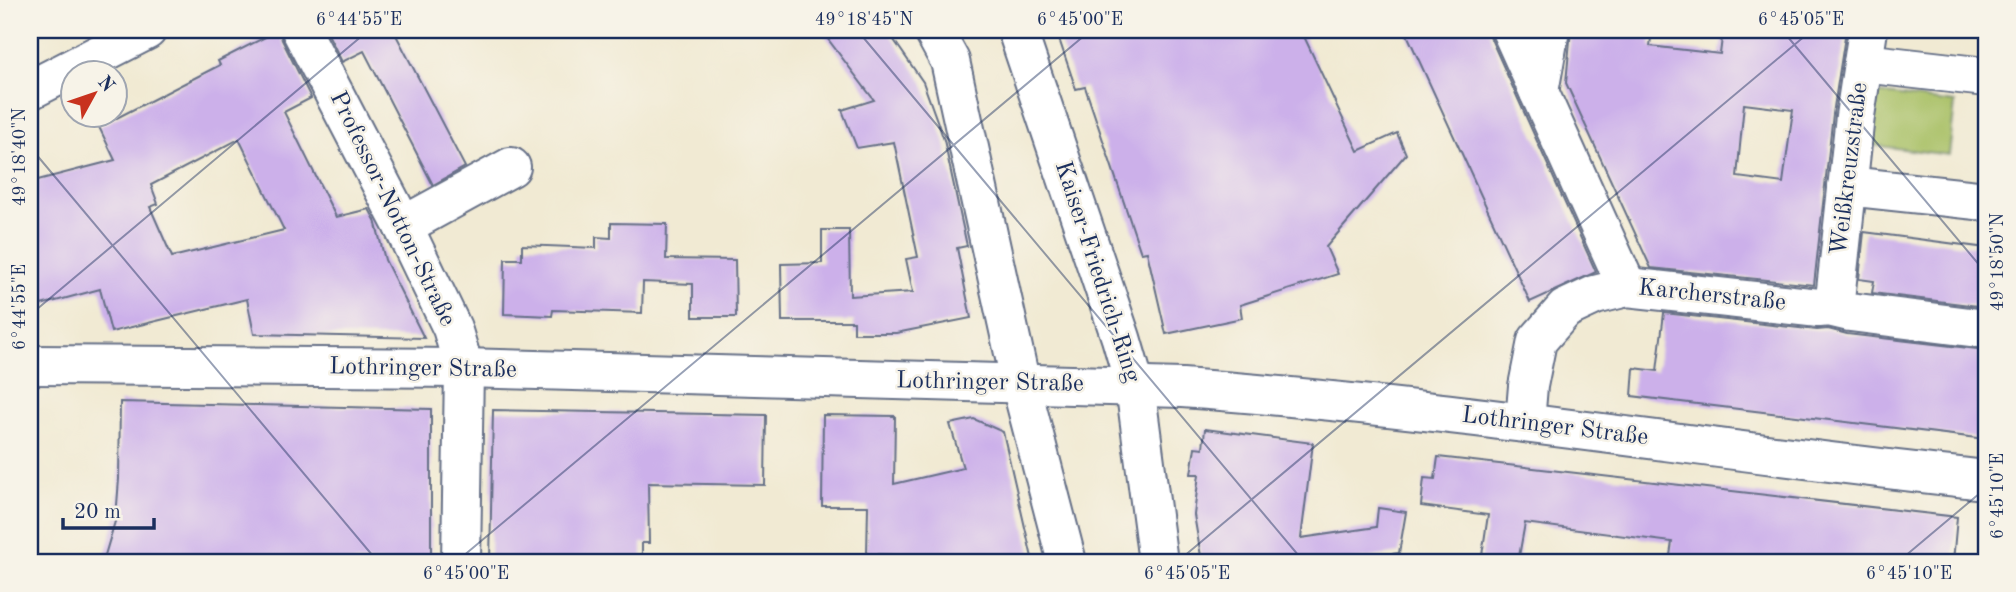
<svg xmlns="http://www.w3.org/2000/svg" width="2016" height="592" viewBox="0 0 2016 592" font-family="'Old Standard TT',serif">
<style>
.green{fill:#a8c065;stroke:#627862;stroke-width:2}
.building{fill:#ccb0ea;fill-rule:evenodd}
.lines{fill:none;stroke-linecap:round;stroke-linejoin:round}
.minor-casing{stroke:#667087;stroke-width:42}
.minor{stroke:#fff;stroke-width:38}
.ticks{fill:none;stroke:#1b2f5e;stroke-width:2;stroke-opacity:0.45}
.labels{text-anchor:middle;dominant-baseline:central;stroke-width:5;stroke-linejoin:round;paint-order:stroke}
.street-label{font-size:24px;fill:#1b2f5e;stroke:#f7f3e8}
.neatline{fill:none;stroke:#1b2f5e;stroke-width:2.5}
.ticks-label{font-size:18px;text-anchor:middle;fill:#1b2f5e}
</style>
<rect width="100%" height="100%" fill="#f7f3e8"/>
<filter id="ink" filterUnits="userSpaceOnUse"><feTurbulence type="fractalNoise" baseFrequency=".0143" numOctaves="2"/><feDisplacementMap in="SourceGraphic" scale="14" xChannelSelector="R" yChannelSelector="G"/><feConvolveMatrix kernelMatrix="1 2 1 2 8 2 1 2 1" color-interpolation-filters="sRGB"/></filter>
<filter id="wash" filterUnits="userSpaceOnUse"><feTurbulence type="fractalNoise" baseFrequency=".00686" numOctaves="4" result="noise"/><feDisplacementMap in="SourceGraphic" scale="28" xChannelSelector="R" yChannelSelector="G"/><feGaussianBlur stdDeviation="1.57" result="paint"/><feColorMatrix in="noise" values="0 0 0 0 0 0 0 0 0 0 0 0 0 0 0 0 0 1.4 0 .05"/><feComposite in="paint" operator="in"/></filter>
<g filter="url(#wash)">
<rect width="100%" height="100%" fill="#f1ead3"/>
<!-- green -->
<path class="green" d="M 1878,93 L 1955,103 L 1949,155 L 1871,145 Z"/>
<g id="blocks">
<!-- building -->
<g class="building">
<path d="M 279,30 L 282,40 L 311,98 L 284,112 L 336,217 L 369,209 L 375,220 L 385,260 L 424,338 L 254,334 L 247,299 L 111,332 L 100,289 L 30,308 L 30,182 L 115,160 L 99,127 L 220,65 L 218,61 ZM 239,139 L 284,230 L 172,257 L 150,207 L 158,204 L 151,185 Z"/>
<path d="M 326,30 L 407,30 L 396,35 L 465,167 L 433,185 L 364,51 L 342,62 Z"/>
<path d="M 821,30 L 887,30 L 923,82 L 944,140 L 967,246 L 957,248 L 971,318 L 896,333 L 854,333 L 854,321 L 782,321 L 781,264 L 822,263 L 822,230 L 849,230 L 850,296 L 913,292 L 906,259 L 918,257 L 894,142 L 857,148 L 842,110 L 874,100 Z"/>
<path d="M 1056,30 L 1301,30 L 1358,151 L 1397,133 L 1406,154 L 1326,247 L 1338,274 L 1240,305 L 1242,318 L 1166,334 L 1147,252 L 1141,253 L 1085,87 L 1076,89 Z"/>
<path d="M 1405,30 L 1489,30 L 1491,39 L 1596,272 L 1530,302 Z"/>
<path d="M 1571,30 L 1652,30 L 1650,46 L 1720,54 L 1723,30 L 1781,30 L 1781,31 L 1803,34 L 1803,30 L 1846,30 L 1833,114 L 1814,285 L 1651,268 L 1566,83 ZM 1744,104 L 1793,110 L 1783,183 L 1737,177 Z"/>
<path d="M 611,223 L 667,224 L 666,259 L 735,260 L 736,317 L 693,317 L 693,284 L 643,282 L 642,313 L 553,310 L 552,316 L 504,314 L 505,259 L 522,259 L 522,245 L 596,248 L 596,237 L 611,238 Z"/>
<path d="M 1864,232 L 1986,248 L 1986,307 L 1872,293 L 1874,281 L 1859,279 Z"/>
<path d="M 1664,313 L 1817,330 L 1828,329 L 1847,334 L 1986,350 L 1986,439 L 1632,396 L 1634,368 L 1657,371 Z"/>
<path d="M 120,402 L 431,409 L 431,562 L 103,562 L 116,518 L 119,479 Z"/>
<path d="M 493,410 L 766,415 L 765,485 L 648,483 L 649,543 L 642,543 L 642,562 L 490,562 Z"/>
<path d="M 823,415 L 895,416 L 894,484 L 963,468 L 950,424 L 974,419 L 1003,432 L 1033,562 L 896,562 L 895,555 L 867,554 L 868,506 L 822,506 Z"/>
<path d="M 1205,429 L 1313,443 L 1301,538 L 1376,527 L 1378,508 L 1406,512 L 1399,553 L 1339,562 L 1202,562 L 1194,515 L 1199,474 L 1191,474 L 1195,447 L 1203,448 Z"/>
<path d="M 1438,457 L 1957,517 L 1953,562 L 1880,562 L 1844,559 L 1843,562 L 1669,562 L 1672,542 L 1525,523 L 1518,562 L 1481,562 L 1488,515 L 1421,506 L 1424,478 L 1435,479 Z"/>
</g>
</g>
</g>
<g filter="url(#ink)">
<use href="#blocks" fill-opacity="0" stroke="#667087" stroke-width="2"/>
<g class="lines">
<defs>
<g id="minor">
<path d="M 301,30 L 403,226 L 452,328 L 464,368 L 461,562"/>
<path d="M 933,30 L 950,61 L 1021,385 L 1067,562"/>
<path d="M 1017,30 L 1121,338 L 1135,386 L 1158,562"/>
<path d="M 1511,30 L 1627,287"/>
<path d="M 1863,63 L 1986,77"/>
<path d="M 30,90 L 147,30"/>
<path d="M 1539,92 L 1550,30"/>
<path d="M 1847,186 L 1986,201"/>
<path d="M 403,226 L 511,167"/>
<path d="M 1829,307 L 1835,299 L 1855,116 L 1868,30"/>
<path d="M 30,365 L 464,368 L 1182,388 C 1451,407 1718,452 1986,480"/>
<path d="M 1525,422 L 1528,386 L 1537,341 L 1565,309 L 1595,295 L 1627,287 L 1819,308 L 1829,307 L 1850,312 L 1986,329"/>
</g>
</defs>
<!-- minor casing -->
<use href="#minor" class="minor-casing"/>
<!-- minor -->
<use href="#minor" class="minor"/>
</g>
</g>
<!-- ticks -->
<path class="ticks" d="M 857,30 L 1304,562M 1782,30 L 1986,273M 30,147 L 378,562M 30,315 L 369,30M 456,562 L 1091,30M 1177,562 L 1812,30M 1898,562 L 1986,488"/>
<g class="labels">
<!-- street labels -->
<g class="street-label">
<text transform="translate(1850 169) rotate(-83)">Weißkreuzstraße</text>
<text transform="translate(392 209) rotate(64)">Professor-Notton-Straße</text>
<text transform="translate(1097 272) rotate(72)">Kaiser-Friedrich-Ring</text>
<text transform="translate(1712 296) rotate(6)">Karcherstraße</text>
<text transform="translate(423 369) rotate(1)">Lothringer Straße</text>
<text transform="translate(990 383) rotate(1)">Lothringer Straße</text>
<text transform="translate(1555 427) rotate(7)">Lothringer Straße</text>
</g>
</g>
<!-- margin -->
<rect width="2016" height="592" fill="none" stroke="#f7f3e8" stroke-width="77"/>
<!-- north arrow -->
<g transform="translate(94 94) rotate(50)"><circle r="33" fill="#f7f3e8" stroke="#9fa5b1" stroke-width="2"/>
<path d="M0-5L12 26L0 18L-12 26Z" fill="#c8321e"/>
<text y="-10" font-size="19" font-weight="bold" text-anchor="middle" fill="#1b2f5e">N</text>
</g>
<!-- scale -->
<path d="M63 518v10h91v-10" fill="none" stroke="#1b2f5e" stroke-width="3.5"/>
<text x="74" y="518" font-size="21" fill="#1b2f5e" stroke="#f7f3e8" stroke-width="5" paint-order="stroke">20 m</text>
<rect x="38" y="38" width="1940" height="516" class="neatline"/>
<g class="ticks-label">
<text x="359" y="25">6°44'55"E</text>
<text x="864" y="25">49°18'45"N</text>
<text x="1080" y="25">6°45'00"E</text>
<text x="1801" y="25">6°45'05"E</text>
<text transform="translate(19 157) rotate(-90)" y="6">49°18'40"N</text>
<text transform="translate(1997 262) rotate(-90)" y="6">49°18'50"N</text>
<text transform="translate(19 307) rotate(-90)" y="6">6°44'55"E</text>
<text transform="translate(1997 496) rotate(-90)" y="6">6°45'10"E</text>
<text x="466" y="579">6°45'00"E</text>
<text x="1187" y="579">6°45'05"E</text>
<text x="1909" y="579">6°45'10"E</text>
</g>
</svg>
